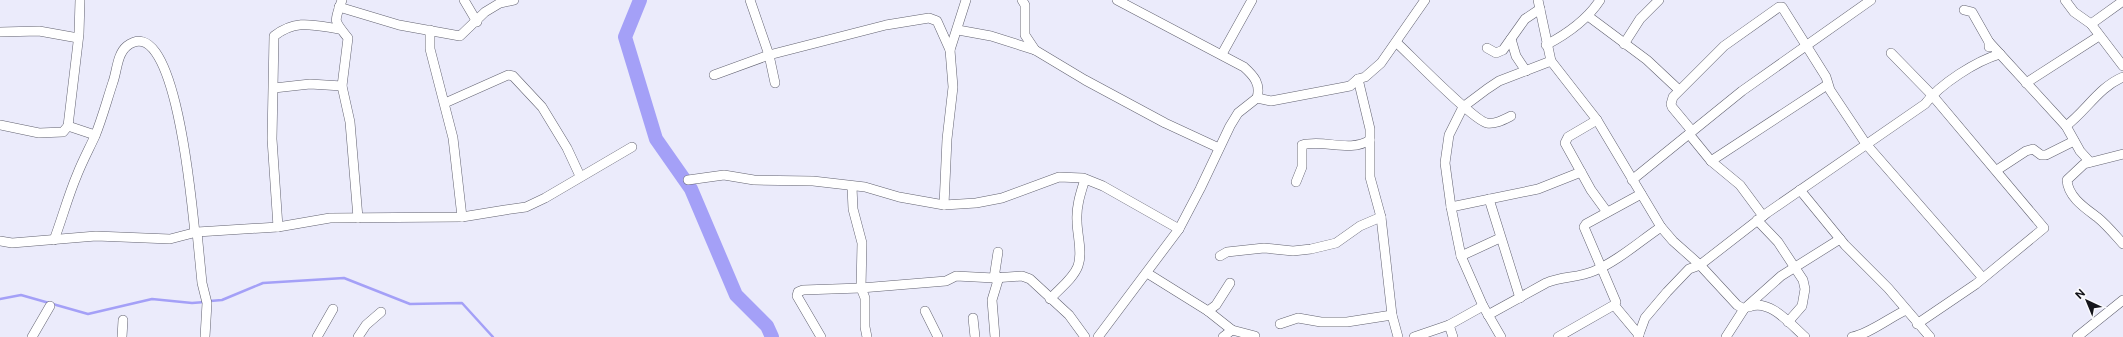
<svg xmlns="http://www.w3.org/2000/svg" width="2123" height="337" viewBox="0 0 2123 337" font-family="'Public Sans',sans-serif">
<style>
.lines{fill:none;stroke-linecap:round;stroke-linejoin:round}
.stream{stroke:#a4a0f7;stroke-width:2.5}
.river{stroke:#a4a0f7;stroke-width:14}
.minor-casing{stroke:#626270;stroke-width:10}
.minor{stroke:#fff;stroke-width:9}
</style>
<rect width="100%" height="100%" fill="#ebebfb"/>
<g class="lines">
<!-- stream -->
<g class="stream">
<path d="M 0,299 L 21,295 L 88,314 L 152,299 L 192,303 L 205,302"/>
<path d="M 210,301 L 222,300 L 263,283 L 344,278 L 410,304 L 462,303 L 493,337"/>
</g>
<!-- river -->
<path class="river" d="M 640,0 L 625,37 L 656,139 L 691,189 L 736,295 L 767,326 L 772,337"/>
<defs>
<g id="minor">
<path d="M 342,0 C 334,23 333,19 348,38 L 342,86 L 350,122 L 358,218"/>
<path d="M 464,0 L 477,22"/>
<path d="M 750,0 L 769,55 L 775,83"/>
<path d="M 1022,0 L 1025,5 L 1025,35 L 1035,50"/>
<path d="M 1117,0 L 1244,67 C 1254,76 1261,84 1257,98"/>
<path d="M 1538,0 L 1551,61 L 1597,120 L 1661,227 L 1673,241 L 1700,265 L 1737,305 L 1744,309"/>
<path d="M 2065,0 L 2074,12 L 2091,24 L 2123,66"/>
<path d="M 339,7 L 399,25 L 460,36 L 485,12 L 500,3 L 514,0"/>
<path d="M 1964,10 L 1972,12 L 1989,42 L 1989,47"/>
<path d="M 1588,16 L 1647,60 L 1679,90"/>
<path d="M 2091,24 L 2123,1"/>
<path d="M 430,30 L 430,49 L 453,138 L 462,217"/>
<path d="M 958,30 L 991,36 L 1035,50 L 1085,80 L 1165,123 L 1219,148"/>
<path d="M 0,32 L 39,31 L 78,38"/>
<path d="M 1511,39 L 1516,56 L 1526,71"/>
<path d="M 1989,42 L 2066,126 L 2080,151 L 2090,162"/>
<path d="M 1397,43 C 1411,56 1474,121 1487,123 C 1496,124 1503,120 1511,116"/>
<path d="M 1624,44 L 1640,19 L 1659,0"/>
<path d="M 1546,45 C 1567,34 1587,20 1600,0"/>
<path d="M 1487,48 L 1496,53 L 1503,50 L 1525,19 L 1540,9"/>
<path d="M 950,50 L 966,0"/>
<path d="M 1891,53 L 1932,95 L 2044,228 L 1976,284 L 1917,324"/>
<path d="M 1222,54 L 1252,0"/>
<path d="M 714,75 L 769,55 L 886,25 L 929,18 L 937,21 L 950,50 L 953,87 L 947,139 L 944,205"/>
<path d="M 1358,79 L 1370,129 L 1370,177 L 1381,217 L 1392,315 L 1398,337"/>
<path d="M 2026,83 L 2099,36"/>
<path d="M 274,88 L 310,84 L 342,86"/>
<path d="M 445,103 L 508,75 L 513,76 L 542,107 L 567,148 L 580,176"/>
<path d="M 1597,120 L 1568,137 L 1565,143 L 1591,190 L 1607,212"/>
<path d="M 0,125 L 39,133 L 63,132 L 68,126 L 79,34 L 80,0"/>
<path d="M 68,126 L 95,135"/>
<path d="M 2066,126 C 2086,111 2099,87 2123,77"/>
<path d="M 1692,131 L 1672,107 L 1671,104 L 1673,97 L 1724,46 L 1779,7 L 1782,7 L 1826,77 L 1830,90 L 1866,144 L 1983,278"/>
<path d="M 1689,134 L 1711,161 L 1740,185 L 1763,216"/>
<path d="M 2123,154 L 2084,164 L 2067,180 C 2068,197 2085,208 2097,217 C 2107,225 2115,235 2123,244"/>
<path d="M 1711,161 L 1827,85"/>
<path d="M 1997,170 L 2026,151 L 2033,149 L 2041,155 L 2046,155 L 2074,141"/>
<path d="M 688,180 L 724,175 L 754,180 L 813,181 L 865,187 L 899,197 L 944,205 L 976,203 L 1002,198 L 1059,177 L 1083,178 L 1103,186 L 1179,229"/>
<path d="M 1632,180 L 1742,91 L 1871,0"/>
<path d="M 1296,182 L 1302,167 L 1302,145 C 1325,139 1349,153 1370,140"/>
<path d="M 852,187 L 853,209 L 862,243 L 861,288 L 865,298 L 865,327 L 867,337"/>
<path d="M 1800,190 L 1845,245 L 1888,288 L 1930,337"/>
<path d="M 1489,199 L 1520,298"/>
<path d="M 1451,207 L 1538,189 L 1581,172"/>
<path d="M 1757,220 L 1778,242 L 1803,280 L 1805,289 L 1802,306 L 1788,322"/>
<path d="M 278,227 L 272,139 L 274,36 C 296,19 313,25 339,29"/>
<path d="M 197,232 L 202,283 L 207,303 L 205,337"/>
<path d="M 54,240 C 62,219 68,196 77,175 C 82,162 89,149 95,136 C 102,119 107,100 113,82 C 117,71 117,54 127,46 C 176,8 192,209 195,233"/>
<path d="M 0,241 L 12,243 L 96,236 L 170,239 L 197,232 L 278,227 L 330,218 L 462,217 L 505,210 L 526,207 L 545,198 L 632,147"/>
<path d="M 1220,256 L 1227,252 L 1264,248 L 1293,251 L 1311,249 L 1336,243 L 1360,226 L 1381,217"/>
<path d="M 1461,256 L 1500,238"/>
<path d="M 1147,273 L 1208,311 L 1232,330 L 1255,336"/>
<path d="M 994,278 L 998,252"/>
<path d="M 1050,299 C 1059,289 1073,279 1078,266 C 1083,252 1077,235 1077,221 C 1076,206 1081,192 1085,179"/>
<path d="M 1614,305 L 1639,335"/>
<path d="M 1749,307 C 1770,298 1791,325 1805,337"/>
<path d="M 925,311 L 938,337"/>
<path d="M 1208,311 L 1216,305 L 1230,283"/>
<path d="M 1488,315 L 1546,283 C 1562,276 1578,278 1594,271 C 1618,261 1640,241 1661,227"/>
<path d="M 973,318 L 975,337"/>
<path d="M 1280,324 L 1298,318 L 1321,322 L 1347,322 L 1392,315"/>
<path d="M 1449,325 L 1453,337"/>
<path d="M 32,337 L 50,306"/>
<path d="M 122,337 L 123,320"/>
<path d="M 317,337 L 333,309"/>
<path d="M 358,337 L 366,325 L 381,312"/>
<path d="M 821,337 L 797,296 L 798,292 L 803,290 L 861,288 L 946,281 L 956,276 L 994,278 L 1022,276 L 1030,279 L 1069,315 L 1085,337"/>
<path d="M 995,337 L 992,300 L 999,277"/>
<path d="M 1098,337 L 1179,229 L 1200,189 L 1230,126 L 1238,113 L 1257,98 L 1271,101 L 1350,86 L 1358,79 L 1365,77 L 1381,63 L 1425,0"/>
<path d="M 1223,337 L 1232,330"/>
<path d="M 1414,337 L 1449,325 L 1483,306"/>
<path d="M 1501,337 L 1483,306 L 1461,256 L 1451,207 L 1445,163 L 1449,135 L 1463,107 L 1487,89 L 1499,81 L 1551,61"/>
<path d="M 1558,337 L 1614,305 L 1616,302 L 1584,227 L 1586,224 L 1641,194"/>
<path d="M 1638,337 L 1645,318 L 1667,292 L 1689,269 L 1700,265 L 1767,213 L 1925,104 C 1940,84 1976,61 2000,54"/>
<path d="M 1726,337 L 1744,309 L 1781,276 L 1840,239"/>
<path d="M 1852,337 C 1869,334 1889,318 1906,310"/>
<path d="M 2077,337 L 2123,300"/>
</g>
</defs>
<!-- minor casing -->
<use href="#minor" class="minor-casing"/>
<!-- minor -->
<use href="#minor" class="minor"/>
</g>
<!-- north arrow -->
<g transform="translate(2087 301) rotate(316)" stroke="#fafafd" stroke-width="3" paint-order="stroke">
<path d="M0-3L7 15L0 10L-7 15Z" fill="#15151b"/>
<text y="-6" font-size="11" font-weight="bold" text-anchor="middle" fill="#15151b">N</text>
</g>
</svg>
